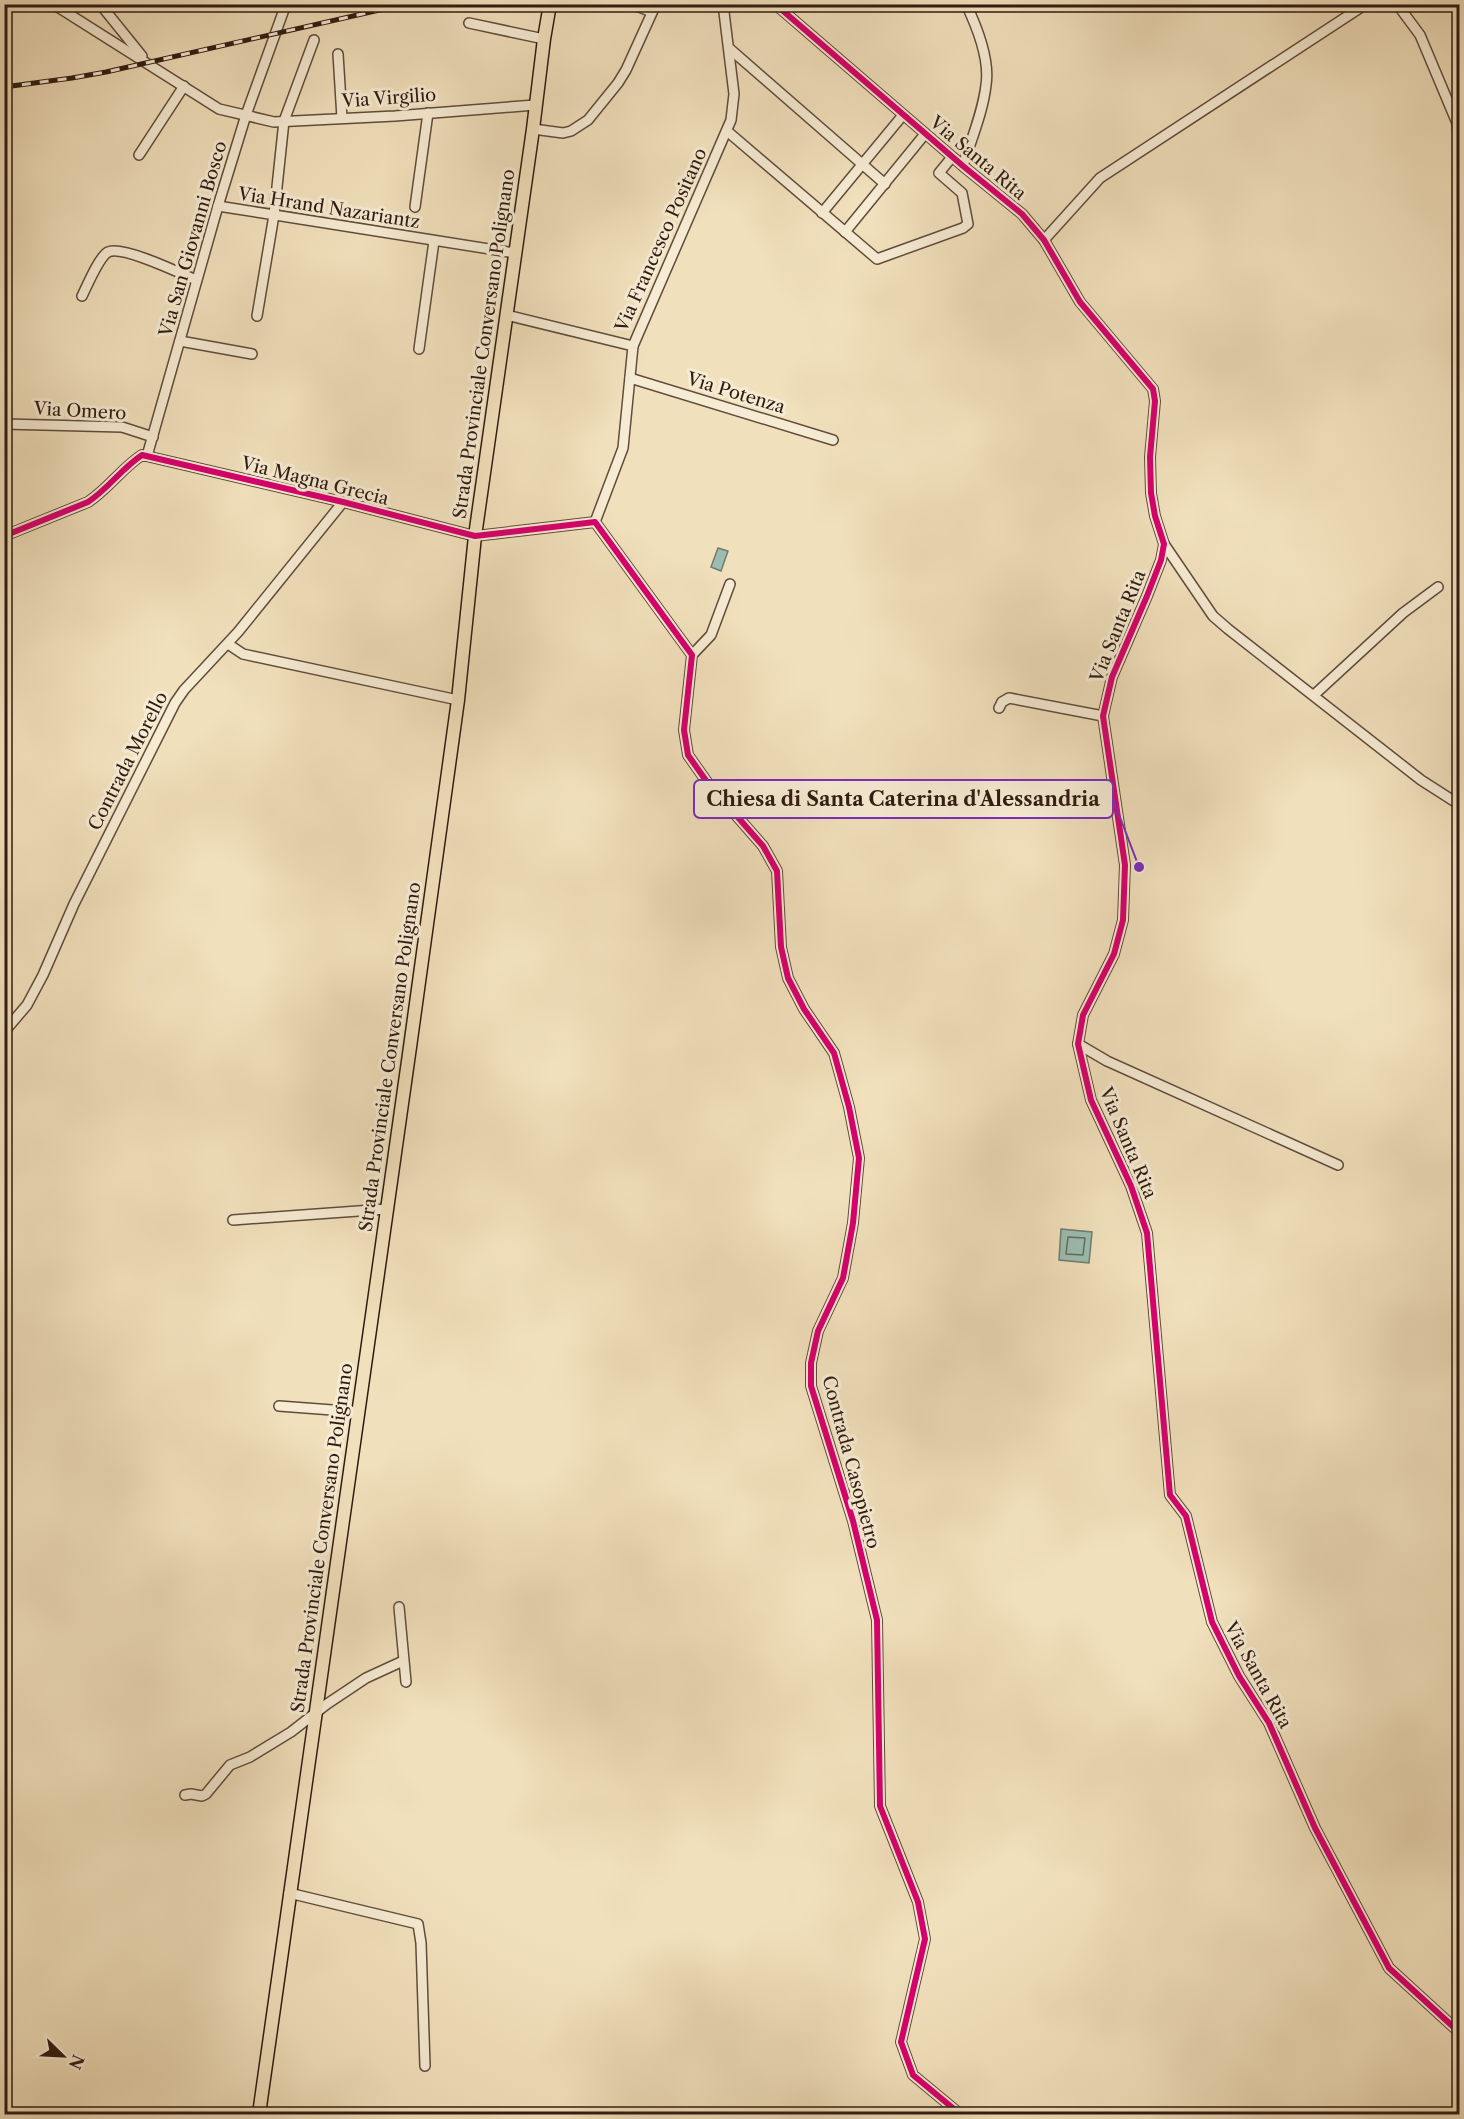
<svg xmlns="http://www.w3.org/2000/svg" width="1464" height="2119" viewBox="0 0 1464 2119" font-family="'Libre Caslon Text',serif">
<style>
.water{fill:#9bbdb1;stroke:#707c71;stroke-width:1.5}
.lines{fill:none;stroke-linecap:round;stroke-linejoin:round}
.shore{stroke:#656c62;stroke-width:1.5}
.minor-casing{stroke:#604c3c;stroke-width:12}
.major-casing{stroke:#2f1b12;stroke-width:15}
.minor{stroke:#f6ebd3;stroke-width:9}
.major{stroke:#f1e0bc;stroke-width:12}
.rail-casing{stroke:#2f1b12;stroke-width:5}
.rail{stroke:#f6ebd3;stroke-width:3;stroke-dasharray:9;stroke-linecap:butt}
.cycleway-casing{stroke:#f6ebd3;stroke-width:10}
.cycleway{stroke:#d6006c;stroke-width:6}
.labels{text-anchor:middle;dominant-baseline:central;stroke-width:6;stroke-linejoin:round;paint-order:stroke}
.street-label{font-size:18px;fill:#2f1b12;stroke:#f6ebd3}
.leader{fill:none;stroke:#7b2cbf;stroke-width:2}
.callout-dot{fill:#7b2cbf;stroke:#f6ebd3;stroke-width:2}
.callout{fill:#f6ebd3;stroke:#7b2cbf;stroke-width:2}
.callout-label{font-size:20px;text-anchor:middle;font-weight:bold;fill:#2f1b12}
</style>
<rect width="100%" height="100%" fill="#f1e0bc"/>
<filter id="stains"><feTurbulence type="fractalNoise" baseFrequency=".00333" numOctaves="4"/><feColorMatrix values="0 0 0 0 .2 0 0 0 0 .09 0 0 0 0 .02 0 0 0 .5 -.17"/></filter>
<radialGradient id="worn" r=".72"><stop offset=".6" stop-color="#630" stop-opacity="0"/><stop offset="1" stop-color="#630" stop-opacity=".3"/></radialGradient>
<!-- water -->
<g class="water">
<path d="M 718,548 L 728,551 L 721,571 L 711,567 Z"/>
<path d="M 1061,1229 L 1092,1232 L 1089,1263 L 1059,1260 Z"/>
</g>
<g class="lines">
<!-- shore -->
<path class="shore" d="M 1068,1237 L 1085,1238 L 1083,1255 L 1066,1254 Z"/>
<defs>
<g id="minor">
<path d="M 53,4 L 219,109 L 274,122 L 395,116 L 535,105"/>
<path d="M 100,4 L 142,56"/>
<path d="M 631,4 L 652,12"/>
<path d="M 775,4 L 963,166 L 1022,214 L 1044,240 L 1080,302 L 1153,389 L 1155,401 L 1150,457 L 1151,493 L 1155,516 L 1164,544 L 1161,560 L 1147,596 L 1112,677 L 1103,716 L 1125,865 L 1123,920 L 1114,954 L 1083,1015 L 1078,1044 L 1091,1100 L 1131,1186 L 1147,1233 L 1170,1495 L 1186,1516 L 1212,1622 L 1239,1676 L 1269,1723 L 1315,1828 L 1389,1968 L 1460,2033"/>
<path d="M 1397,4 L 1420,35 L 1457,123 L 1460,151"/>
<path d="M 227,6 L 228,4"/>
<path d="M 550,7 L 569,4"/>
<path d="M 469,23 L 544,39"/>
<path d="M 730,49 L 885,184"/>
<path d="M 338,54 L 342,118"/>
<path d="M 533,129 L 563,133 L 571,131 L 588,120 L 618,83 L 626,70 L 656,4"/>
<path d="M 727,131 L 877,259 L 963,228 L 968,224 L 962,193 L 939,173 L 952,157"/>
<path d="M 139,155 L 184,86"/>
<path d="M 963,166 C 971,140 983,112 986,85 C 990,60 977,27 966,4"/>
<path d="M 218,206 L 515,253"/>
<path d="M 415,207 L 428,113"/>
<path d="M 822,213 L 903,115"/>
<path d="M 845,232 L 925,134"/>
<path d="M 1044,240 L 1100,178 L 1366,4"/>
<path d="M 82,296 C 87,286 99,257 108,252 C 122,245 180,273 196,280"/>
<path d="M 506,315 L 633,346"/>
<path d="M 257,316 L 274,215 L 284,121 L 314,40"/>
<path d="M 180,341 L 252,354"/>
<path d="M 419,349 L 434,241"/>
<path d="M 630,378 L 833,440"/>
<path d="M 4,424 L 122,427 L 153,437"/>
<path d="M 147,456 L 218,206 L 246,115 L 286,4"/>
<path d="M 595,522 L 623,448 L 633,346 L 731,120 L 734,94 L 723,4"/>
<path d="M 4,536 L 88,502 C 108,489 122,468 142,455 L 343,502 L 475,536 L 595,522 L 692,655 L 684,730 L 688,755 L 707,782 L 763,846 L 777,871 L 781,947 L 788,978 L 804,1009 L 834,1053 L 849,1107 L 859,1158 L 853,1223 L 843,1278 L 818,1331 L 811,1363 L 811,1386 L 853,1521 L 877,1620 L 880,1806 L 918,1902 L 925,1939 L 901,2042 L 913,2075 L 960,2114"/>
<path d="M 1164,544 L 1213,616 L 1228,629 L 1421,780 L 1460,805"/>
<path d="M 228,644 L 243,654 L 458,700"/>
<path d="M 692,655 L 711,635 L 730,584"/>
<path d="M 1314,695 L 1403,613 L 1438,587"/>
<path d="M 999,708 L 1002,702 L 1009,698 L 1103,716"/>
<path d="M 4,1032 L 27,1005 L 43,975 L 74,904 L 175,703 L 184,690 L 238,632 L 343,502"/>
<path d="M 1078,1044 L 1107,1061 L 1338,1165"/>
<path d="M 233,1220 L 386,1209"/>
<path d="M 279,1406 L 359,1412"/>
<path d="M 399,1607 L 406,1682"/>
<path d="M 185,1795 L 191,1794 L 202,1796 L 206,1794 L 230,1765 L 250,1757 L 291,1732 L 327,1704 L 366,1678 L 403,1661"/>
<path d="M 289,1893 L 418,1924 L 421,1943 L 425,2066"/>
</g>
<path id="major" d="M 259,2114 L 410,1047 L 458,700 L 475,536 L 533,129 L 544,39 L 550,4"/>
</defs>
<!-- minor casing -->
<use href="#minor" class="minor-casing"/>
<!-- major casing -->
<use href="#major" class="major-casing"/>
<!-- minor -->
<use href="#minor" class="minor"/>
<!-- major -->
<use href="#major" class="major"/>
<defs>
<path id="rail" d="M 4,87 L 72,78 L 106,72 L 406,4"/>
</defs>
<!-- rail casing -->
<use href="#rail" class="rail-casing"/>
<!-- rail -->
<use href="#rail" class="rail"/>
<defs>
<g id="cycleway">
<path d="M 775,4 L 963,166 L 1022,214 L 1044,240 L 1080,302 L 1153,389 L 1155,401 L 1150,457 L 1151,493 L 1155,516 L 1164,544 L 1161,560 L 1147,596 L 1112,677 L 1103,716 L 1125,865 L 1123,920 L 1114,954 L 1083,1015 L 1078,1044 L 1091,1100 L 1131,1186 L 1147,1233 L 1170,1495 L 1186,1516 L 1212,1622 L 1239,1676 L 1269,1723 L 1315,1828 L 1389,1968 L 1460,2033"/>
<path d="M 4,536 L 88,502 C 108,489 122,468 142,455 L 343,502 L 475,536 L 595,522 L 692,655 L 684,730 L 688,755 L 707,782 L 763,846 L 777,871 L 781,947 L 788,978 L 804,1009 L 834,1053 L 849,1107 L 859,1158 L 853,1223 L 843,1278 L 818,1331 L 811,1363 L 811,1386 L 853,1521 L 877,1620 L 880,1806 L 918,1902 L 925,1939 L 901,2042 L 913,2075 L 960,2114"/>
</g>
</defs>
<!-- cycleway casing -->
<use href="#cycleway" class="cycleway-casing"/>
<!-- cycleway -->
<use href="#cycleway" class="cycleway"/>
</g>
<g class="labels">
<!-- street labels -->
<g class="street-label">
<text transform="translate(389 98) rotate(-4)">Via Virgilio</text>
<text transform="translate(978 158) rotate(40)">Via Santa Rita</text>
<text transform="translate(329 208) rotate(9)">Via Hrand Nazariantz</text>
<text transform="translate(193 239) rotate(-74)">Via San Giovanni Bosco</text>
<text transform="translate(661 240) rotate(-66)">Via Francesco Positano</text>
<text transform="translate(484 344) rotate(-82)">Strada Provinciale Conversano Polignano</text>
<text transform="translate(736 393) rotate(17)">Via Potenza</text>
<text transform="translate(80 411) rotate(3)">Via Omero</text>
<text transform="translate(315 481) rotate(14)">Via Magna Grecia</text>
<text transform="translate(1118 626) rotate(-68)">Via Santa Rita</text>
<text transform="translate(128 761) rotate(-63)">Contrada Morello</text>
<text transform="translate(390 1057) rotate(-82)">Strada Provinciale Conversano Polignano</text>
<text transform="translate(1128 1143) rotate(67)">Via Santa Rita</text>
<text transform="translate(851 1462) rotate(75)">Contrada Casopietro</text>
<text transform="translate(322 1538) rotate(-82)">Strada Provinciale Conversano Polignano</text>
<text transform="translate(1258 1675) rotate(61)">Via Santa Rita</text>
</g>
</g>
<!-- callouts -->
<path class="leader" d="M1139 867L1113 799"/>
<circle class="callout-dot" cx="1139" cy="867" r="6"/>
<rect class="callout" x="694" y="780" width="419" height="38" rx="6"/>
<g class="callout-label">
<text x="903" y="806">Chiesa di Santa Caterina d'Alessandria</text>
</g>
<!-- margin -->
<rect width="1464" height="2119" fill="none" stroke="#f1e0bc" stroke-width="24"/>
<rect x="6" y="6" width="1452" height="2107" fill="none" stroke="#2f1b12" stroke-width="3"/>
<rect x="12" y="12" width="1440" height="2095" fill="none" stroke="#2f1b12" stroke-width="1.5"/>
<!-- north arrow -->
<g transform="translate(63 2056) rotate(114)" stroke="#f6ebd3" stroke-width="4.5" paint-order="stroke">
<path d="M0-4.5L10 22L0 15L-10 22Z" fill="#2f1b12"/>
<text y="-9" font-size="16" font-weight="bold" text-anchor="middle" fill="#2f1b12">N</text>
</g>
<rect width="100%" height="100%" filter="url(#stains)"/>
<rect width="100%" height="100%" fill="url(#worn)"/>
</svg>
